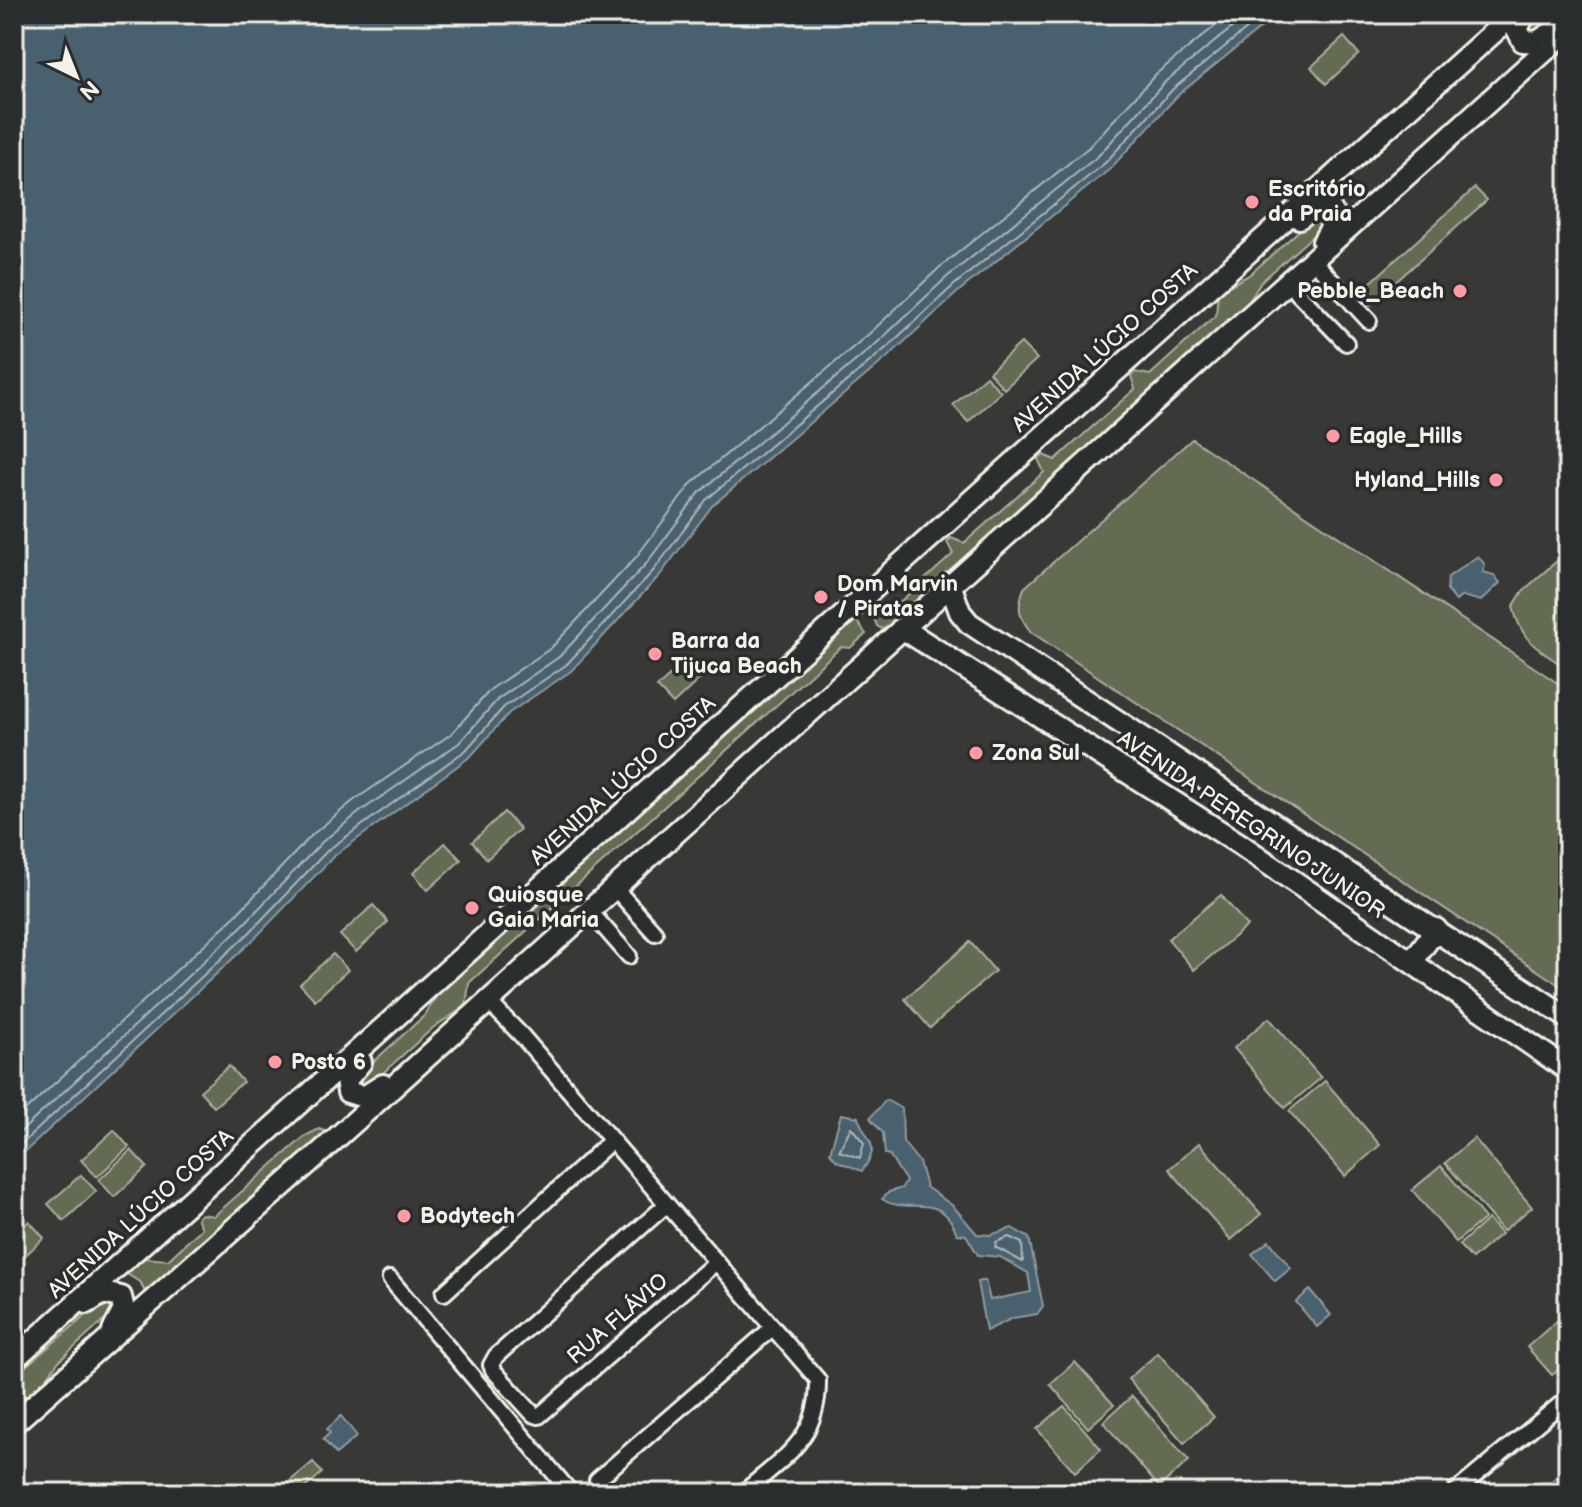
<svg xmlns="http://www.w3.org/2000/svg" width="1582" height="1507" viewBox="0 0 1582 1507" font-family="'Balsamiq Sans',sans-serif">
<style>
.green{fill:#636c52;stroke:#acae9d;stroke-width:2}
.water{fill:#4a606e;stroke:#8e9a9f;stroke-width:2}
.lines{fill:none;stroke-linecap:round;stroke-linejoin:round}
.shore{stroke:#b0b7b7;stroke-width:2}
.street-casing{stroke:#f4f1e8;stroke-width:20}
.secondary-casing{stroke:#f4f1e8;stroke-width:26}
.street{stroke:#2a2d2e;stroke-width:14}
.secondary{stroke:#2a2d2e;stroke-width:20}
.poi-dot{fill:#ff9aa2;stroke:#2a2d2e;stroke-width:3}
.labels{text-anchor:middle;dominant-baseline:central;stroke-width:7;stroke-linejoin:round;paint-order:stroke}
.poi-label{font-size:22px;font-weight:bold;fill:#f4f1e8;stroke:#2a2d2e;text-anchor:start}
.street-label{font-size:22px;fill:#f4f1e8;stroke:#2a2d2e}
</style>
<rect width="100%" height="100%" fill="#383837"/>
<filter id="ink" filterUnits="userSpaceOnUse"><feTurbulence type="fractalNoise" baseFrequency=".0125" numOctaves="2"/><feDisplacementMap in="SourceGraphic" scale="16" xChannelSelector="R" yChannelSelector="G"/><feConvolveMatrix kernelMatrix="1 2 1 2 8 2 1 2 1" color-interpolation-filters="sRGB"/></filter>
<g filter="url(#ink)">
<!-- green -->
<g class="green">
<path d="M 1533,14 L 1559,14 L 1537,34 L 1526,31 Z"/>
<path d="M 1344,37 L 1359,54 L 1326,84 L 1311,67 Z"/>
<path d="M 1475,188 L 1487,200 L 1370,305 L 1359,293 Z"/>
<path d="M 1321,211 L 1327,223 L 1261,282 L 1247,305 L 886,631 L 877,626 L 873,616 L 883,606 L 893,608 L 953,554 L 947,542 L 951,538 L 964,543 L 1044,472 L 1038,459 L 1043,455 L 1055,460 L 1135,389 L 1131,376 L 1135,372 L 1150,375 L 1216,315 L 1218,292 L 1249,275 Z"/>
<path d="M 1021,343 L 1037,359 L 1004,389 L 989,372 Z"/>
<path d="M 986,376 L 1001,392 L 968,422 L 953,405 Z"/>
<path d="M 1192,439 L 1568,690 L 1568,991 L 1031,632 C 1018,616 1017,607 1024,588 Z"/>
<path d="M 1568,551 L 1568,669 C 1539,650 1522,643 1513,607 L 1523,591 Z"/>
<path d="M 855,619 L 866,634 L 850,648 L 841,647 L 469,983 L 466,1006 L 434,1027 L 365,1089 L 357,1089 L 354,1079 L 425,1015 L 437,995 Z"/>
<path d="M 690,658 L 705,674 L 673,704 L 657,687 Z"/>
<path d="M 504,812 L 520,829 L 487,859 L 472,842 Z"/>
<path d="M 445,843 L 461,860 L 428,890 L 413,873 Z"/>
<path d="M 1221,895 L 1247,926 L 1194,970 L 1168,939 Z"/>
<path d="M 373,905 L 388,922 L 356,952 L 340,935 Z"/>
<path d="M 970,942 L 995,971 L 930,1028 L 905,999 Z"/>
<path d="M 333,954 L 348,970 L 315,1000 L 300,984 Z"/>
<path d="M 1269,1018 L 1321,1078 L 1285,1108 L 1234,1048 Z"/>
<path d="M 229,1066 L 243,1082 L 214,1107 L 200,1091 Z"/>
<path d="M 1325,1081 L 1380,1145 L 1345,1176 L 1289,1111 Z"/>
<path d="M 319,1129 L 327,1132 L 146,1295 L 141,1283 L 127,1274 L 144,1258 L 168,1260 L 202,1228 L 197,1218 L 202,1214 L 214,1216 L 305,1136 Z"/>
<path d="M 114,1130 L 129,1147 L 97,1177 L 81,1160 Z"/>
<path d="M 1474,1138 L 1532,1207 L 1503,1231 L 1445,1163 Z"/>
<path d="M 1199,1143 L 1261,1214 L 1231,1240 L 1169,1169 Z"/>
<path d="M 131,1150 L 147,1167 L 114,1197 L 99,1180 Z"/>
<path d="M 1441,1166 L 1485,1218 L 1456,1242 L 1412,1190 Z"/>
<path d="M 81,1175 L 96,1191 L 64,1221 L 48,1204 Z"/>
<path d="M 1488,1219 L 1501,1234 L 1472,1259 L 1459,1245 Z"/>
<path d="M 29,1221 L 44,1238 L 14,1266 L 14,1235 Z"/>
<path d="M 112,1299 L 115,1311 L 58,1362 L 35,1394 L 14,1412 L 14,1376 L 102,1302 Z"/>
<path d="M 1568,1311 L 1568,1362 L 1552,1375 L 1527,1347 Z"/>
<path d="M 1158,1353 L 1214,1417 L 1184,1443 L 1128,1379 Z"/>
<path d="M 1075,1362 L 1114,1405 L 1088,1428 L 1050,1384 Z"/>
<path d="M 1132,1396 L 1189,1461 L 1159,1487 L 1103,1422 Z"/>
<path d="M 1064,1406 L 1101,1449 L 1075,1472 L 1037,1429 Z"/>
<path d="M 313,1462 L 322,1473 L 299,1493 L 290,1493 L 284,1486 Z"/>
</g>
<!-- water -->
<g class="water">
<path d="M 14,14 L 1278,14 L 1178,95 L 1110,169 L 959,291 L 890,355 L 712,506 L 660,575 L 571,671 L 509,713 L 471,756 L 334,856 L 255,938 L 14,1162 Z"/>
<path d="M 1478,556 L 1485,565 L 1483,572 L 1494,575 L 1500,583 L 1481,601 L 1462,596 L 1456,601 L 1447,591 L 1448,577 Z"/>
<path d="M 886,1100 L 902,1109 L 903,1142 L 919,1162 L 926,1187 L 953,1206 L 977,1234 L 990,1235 L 1012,1228 L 1029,1238 L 1043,1306 L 1037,1314 L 1013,1318 L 986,1331 L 977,1282 L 985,1280 L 990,1300 L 1031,1292 L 1028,1273 L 1000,1257 L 978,1255 L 966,1235 L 957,1234 C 941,1188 908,1217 882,1199 L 889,1192 L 902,1188 L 906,1181 L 889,1155 L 885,1154 L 883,1133 L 870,1118 Z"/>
<path d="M 841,1114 L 858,1117 C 866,1142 883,1143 862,1171 L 837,1161 L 830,1153 Z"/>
<path d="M 1269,1241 L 1291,1268 L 1275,1281 L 1252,1254 Z"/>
<path d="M 1310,1290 L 1331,1315 L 1317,1327 L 1296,1302 Z"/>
<path d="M 341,1416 L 357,1436 L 336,1454 L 323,1439 L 330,1433 L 327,1429 Z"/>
<path d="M 1568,1467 L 1568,1493 L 1537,1493 Z"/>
</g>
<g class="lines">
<!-- shore -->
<g class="shore">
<path d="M 14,1121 L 234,917 L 313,834 L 353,801 L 451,734 L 491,689 L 551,648 L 637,556 L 691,484 L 870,333 L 939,268 L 1089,147 L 1156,74 L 1230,14"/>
<path d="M 851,1127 L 864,1143 L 860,1158 L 839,1151 Z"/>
<path d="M 14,1138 L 243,925 L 322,842 L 361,811 L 459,743 L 498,699 L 559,657 L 646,564 L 699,493 L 878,342 L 947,277 L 1098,156 L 1166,81 L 1249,14"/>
<path d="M 14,1151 L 250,932 L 328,850 L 466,750 L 504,707 L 566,665 L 654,570 L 706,500 L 885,349 L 954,285 L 1105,163 L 1173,89 L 1265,14"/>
<path d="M 1009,1237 L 1022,1243 L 1023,1262 L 995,1247 L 996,1242 Z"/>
</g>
<defs>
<g id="street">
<path d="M 1311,258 L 1369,321"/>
<path d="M 1286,281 L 1346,343"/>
<path d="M 613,886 L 655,933"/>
<path d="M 588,909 L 629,956"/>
<path d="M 488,1001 L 523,1037 L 818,1380 C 819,1439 784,1457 743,1493"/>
<path d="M 666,1205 L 496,1356 L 491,1365 L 493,1370 L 533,1414 L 539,1416 L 715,1263"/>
<path d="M 390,1279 L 571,1493"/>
<path d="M 444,1293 L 610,1142"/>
<path d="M 597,1480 L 771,1329"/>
<path d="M 1454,1493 L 1568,1398"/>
</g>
<g id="secondary">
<path d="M 1525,14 L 1517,29 L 1523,41 L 1537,42 L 1556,30"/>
<path d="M 1299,218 L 1316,206 L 1329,206 L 1336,219 L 1323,242"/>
<path d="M 950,584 L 960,612 L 969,623 L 1568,1018"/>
<path d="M 902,628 L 1241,845 L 1568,1070"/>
<path d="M 1412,962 L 1436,929"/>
<path d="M 361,1062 L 346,1080 L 348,1092 L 364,1097 L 383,1085"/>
<path d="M 87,1303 L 103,1293 L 121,1297 L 124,1310 L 113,1331"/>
<path d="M 14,1359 L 1514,14"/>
<path d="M 14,1423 L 322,1151 L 1568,30"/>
</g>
</defs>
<!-- street casing -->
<use href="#street" class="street-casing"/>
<!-- secondary casing -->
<use href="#secondary" class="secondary-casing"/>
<!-- street -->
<use href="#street" class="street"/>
<!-- secondary -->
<use href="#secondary" class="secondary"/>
</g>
</g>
<!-- markers -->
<g class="poi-dot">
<circle cx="1252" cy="202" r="8"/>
<circle cx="1460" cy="291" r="8"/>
<circle cx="1333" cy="436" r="8"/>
<circle cx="1496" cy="480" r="8"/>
<circle cx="821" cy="597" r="8"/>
<circle cx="655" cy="654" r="8"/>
<circle cx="976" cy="753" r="8"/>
<circle cx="472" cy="908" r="8"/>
<circle cx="275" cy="1062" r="8"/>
<circle cx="404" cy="1216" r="8"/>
</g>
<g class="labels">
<!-- poi labels -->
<g class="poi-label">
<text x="1268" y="189">Escritório<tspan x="1268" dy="25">da Praia</tspan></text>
<text x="1444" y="291" text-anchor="end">Pebble_Beach</text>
<text x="1349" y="436">Eagle_Hills</text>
<text x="1480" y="480" text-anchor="end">Hyland_Hills</text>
<text x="837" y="584">Dom Marvin<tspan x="837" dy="25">/ Piratas</tspan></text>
<text x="671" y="641">Barra da<tspan x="671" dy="25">Tijuca Beach</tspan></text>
<text x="992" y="753">Zona Sul</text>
<text x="488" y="895">Quiosque<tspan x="488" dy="25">Gaia Maria</tspan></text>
<text x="291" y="1062">Posto 6</text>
<text x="420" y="1216">Bodytech</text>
</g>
<!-- street labels -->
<g class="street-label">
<text transform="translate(1105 348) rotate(-42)">AVENIDA LÚCIO COSTA</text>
<text transform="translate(623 781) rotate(-42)">AVENIDA LÚCIO COSTA</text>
<text transform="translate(1251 825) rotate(34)">AVENIDA PEREGRINO JUNIOR</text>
<text transform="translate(141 1214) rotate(-42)">AVENIDA LÚCIO COSTA</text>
<text transform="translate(618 1319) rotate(-41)">RUA FLÁVIO</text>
</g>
</g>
<!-- margin -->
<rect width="1582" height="1507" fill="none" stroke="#2a2d2e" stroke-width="48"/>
<rect x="24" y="24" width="1534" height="1459" fill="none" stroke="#f4f1e8" stroke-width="3" filter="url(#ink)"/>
<!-- north arrow -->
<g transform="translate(76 76) rotate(137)" stroke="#2a2d2e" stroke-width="6" paint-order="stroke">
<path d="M0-6L14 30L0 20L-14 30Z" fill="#f4f1e8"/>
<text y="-12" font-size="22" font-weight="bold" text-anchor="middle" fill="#f4f1e8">N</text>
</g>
</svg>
